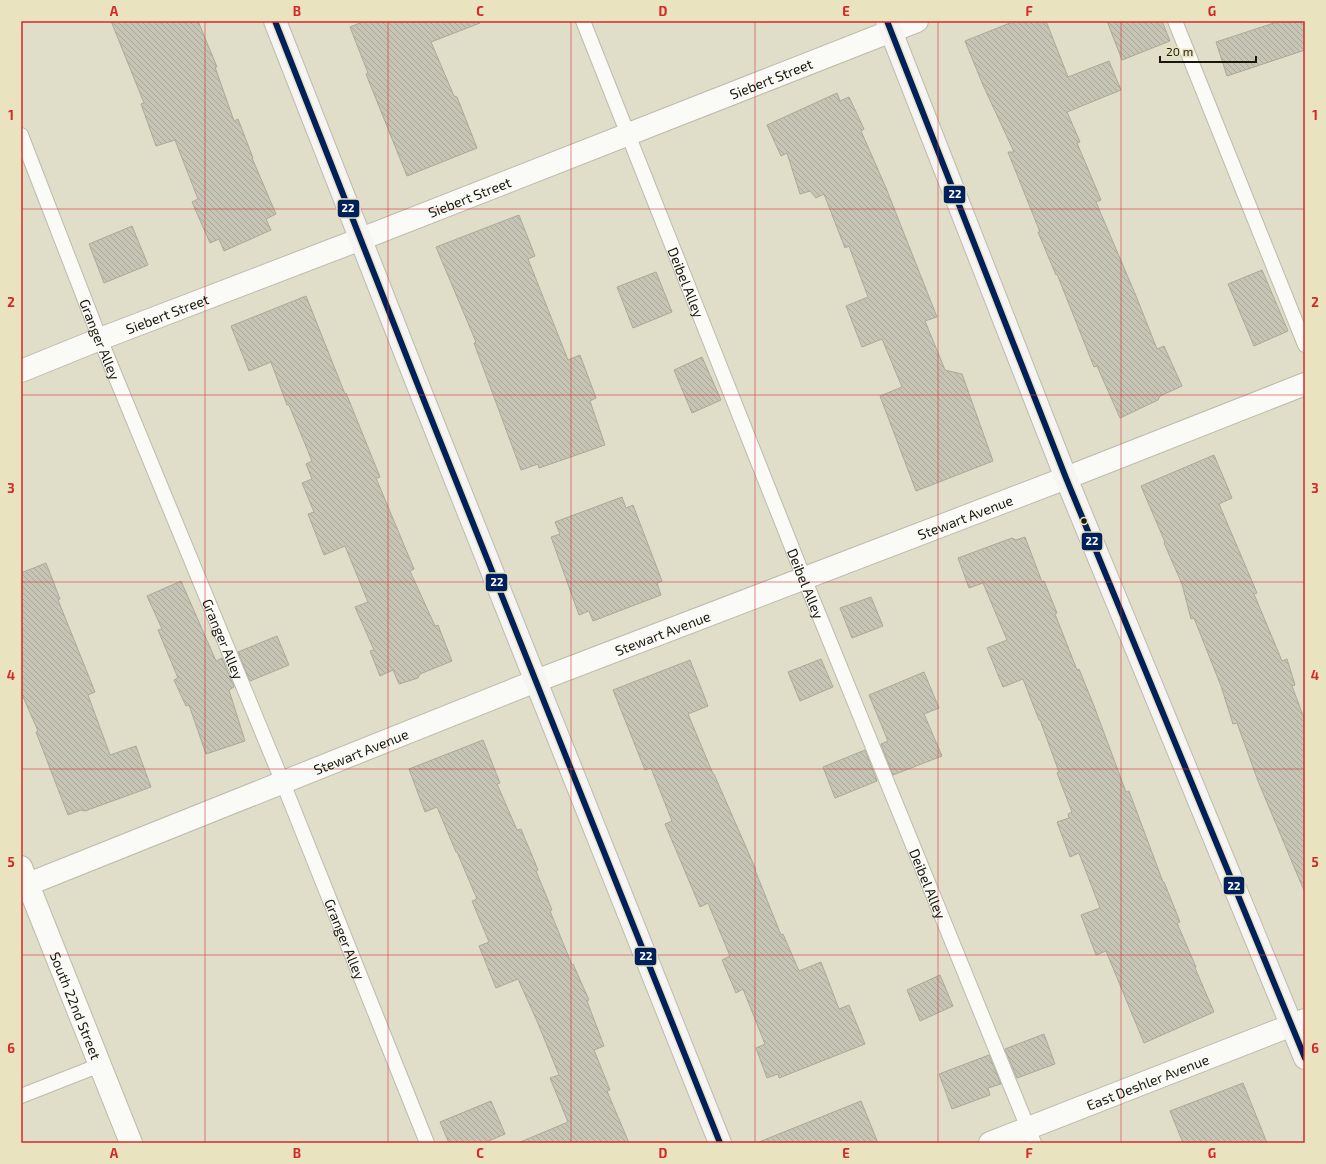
<svg xmlns="http://www.w3.org/2000/svg" width="1326" height="1164" viewBox="0 0 1326 1164" font-family="'Exo 2',sans-serif">
<style>
.building{fill:url(#building-back-hatch);stroke:#aba999}
.lines{fill:none;stroke-linecap:round;stroke-linejoin:round}
.lane-casing{stroke:#bdbbac;stroke-width:16}
.street-casing{stroke:#bdbbac;stroke-width:24}
.secondary-casing{stroke:#bdbbac;stroke-width:24}
.lane{stroke:#fafaf7;stroke-width:14}
.street{stroke:#fafaf7;stroke-width:22}
.secondary{stroke:#f7f5f4;stroke-width:22}
.bus-1-casing{stroke:#e9e3c0;stroke-width:9}
.bus-1{stroke:#00205b;stroke-width:6}
.grid{fill:none;stroke:#d62828;stroke-width:1;stroke-opacity:0.55}
.bus-dot{fill:#1a180b;stroke:#e9e3c0;stroke-width:1.5}
.labels{text-anchor:middle;dominant-baseline:central;stroke-width:3.5;stroke-linejoin:round;paint-order:stroke}
.street-label{font-size:14px;fill:#1a180b;stroke:#e9e3c0}
.line-badge{stroke:#e9e3c0;stroke-width:1.5}
.badge-label{font-size:11px;text-anchor:middle;font-weight:bold;fill:#fff}
.neatline{fill:none;stroke:#d62828;stroke-width:1.5}
.grid-label{font-size:13px;text-anchor:middle;font-weight:bold;fill:#d62828}
</style>
<defs>
<pattern id="building-back-hatch" width="6" height="6" patternUnits="userSpaceOnUse"><rect width="6" height="6" fill="#c6c4b5"/><path d="M-1 5l2 2M0 0l6 6M5-1l2 2" fill="none" stroke="#aaa89a"/></pattern>
</defs>
<rect width="100%" height="100%" fill="#e0ddc9"/>
<!-- building -->
<g class="building">
<path d="M 111,21 L 198,21 L 217,67 L 215,67 L 234,121 L 238,119 L 253,158 L 252,158 L 276,214 L 266,219 L 271,230 L 224,251 L 219,239 L 210,243 L 192,202 L 198,199 L 175,140 L 156,146 L 141,104 L 144,103 Z"/>
<path d="M 365,21 L 480,21 L 480,23 L 431,42 L 454,96 L 457,97 L 477,148 L 407,176 L 366,74 L 368,73 L 350,27 Z"/>
<path d="M 1015,21 L 1046,21 L 1068,77 L 1109,61 L 1121,90 L 1067,112 L 1080,142 L 1077,143 L 1101,200 L 1096,202 L 1136,296 L 1157,349 L 1164,346 L 1182,386 L 1160,396 L 1158,400 L 1120,418 L 1097,366 L 1094,367 L 1057,274 L 1056,275 L 1038,232 L 1040,232 L 1008,152 L 1014,152 L 983,85 L 965,41 Z"/>
<path d="M 1107,21 L 1162,21 L 1170,41 L 1122,60 Z"/>
<path d="M 1280,21 L 1305,21 L 1305,50 L 1227,76 L 1216,42 Z"/>
<path d="M 837,93 L 840,101 L 849,97 L 864,129 L 861,131 L 886,188 L 937,317 L 925,321 L 945,370 L 962,374 L 993,461 L 916,491 L 880,396 L 902,387 L 882,339 L 862,347 L 846,306 L 868,297 L 849,246 L 845,248 L 824,194 L 816,198 L 810,191 L 800,194 L 787,153 L 781,156 L 767,125 Z"/>
<path d="M 519,215 L 535,256 L 528,259 L 568,360 L 580,355 L 596,398 L 590,401 L 605,445 L 539,468 L 538,464 L 521,470 L 474,343 L 476,342 L 436,247 Z"/>
<path d="M 132,226 L 148,265 L 104,283 L 89,244 Z"/>
<path d="M 1262,270 L 1288,331 L 1254,346 L 1228,284 Z"/>
<path d="M 656,272 L 672,312 L 633,328 L 617,287 Z"/>
<path d="M 306,296 L 345,394 L 346,393 L 380,477 L 376,478 L 414,569 L 410,571 L 435,626 L 438,625 L 452,661 L 420,674 L 418,678 L 399,684 L 393,670 L 380,676 L 370,651 L 374,650 L 355,607 L 368,602 L 345,546 L 324,555 L 308,514 L 314,512 L 302,483 L 312,479 L 306,464 L 312,461 L 289,405 L 287,405 L 271,362 L 249,371 L 231,326 Z"/>
<path d="M 702,357 L 721,400 L 692,413 L 674,370 Z"/>
<path d="M 1214,455 L 1232,498 L 1219,504 L 1257,593 L 1254,594 L 1282,661 L 1287,659 L 1295,685 L 1292,686 L 1305,721 L 1305,893 L 1258,781 L 1237,723 L 1233,724 L 1221,686 L 1194,618 L 1191,619 L 1182,584 L 1164,543 L 1165,542 L 1141,486 Z"/>
<path d="M 622,497 L 626,508 L 633,505 L 662,581 L 657,583 L 661,595 L 593,621 L 589,611 L 579,615 L 551,537 L 560,534 L 555,522 Z"/>
<path d="M 1025,537 L 1042,582 L 1044,581 L 1057,613 L 1055,614 L 1077,670 L 1079,669 L 1094,706 L 1126,792 L 1129,791 L 1163,882 L 1164,882 L 1180,922 L 1177,923 L 1196,967 L 1195,968 L 1214,1012 L 1144,1043 L 1106,951 L 1096,955 L 1081,915 L 1100,908 L 1079,853 L 1070,857 L 1057,822 L 1069,818 L 1068,814 L 1072,812 L 1057,773 L 1059,772 L 1040,720 L 1039,720 L 1023,679 L 1003,687 L 987,648 L 1007,640 L 983,583 L 969,588 L 958,558 L 1012,538 L 1016,540 Z"/>
<path d="M 46,563 L 60,599 L 58,600 L 95,692 L 88,695 L 110,755 L 136,746 L 151,787 L 85,811 L 81,810 L 68,815 L 36,732 L 38,731 L 21,692 L 21,573 Z"/>
<path d="M 181,581 L 216,661 L 222,658 L 234,687 L 229,690 L 245,741 L 206,754 L 189,705 L 186,706 L 174,680 L 178,678 L 158,630 L 162,629 L 147,596 Z"/>
<path d="M 871,597 L 883,626 L 852,638 L 840,608 Z"/>
<path d="M 277,636 L 289,665 L 250,681 L 238,652 Z"/>
<path d="M 821,659 L 833,687 L 800,701 L 788,672 Z"/>
<path d="M 690,660 L 708,706 L 688,714 L 713,774 L 714,774 L 756,870 L 755,870 L 781,935 L 783,934 L 799,971 L 821,962 L 839,1009 L 849,1005 L 865,1044 L 779,1078 L 778,1074 L 767,1078 L 756,1048 L 765,1044 L 743,989 L 736,993 L 722,960 L 730,956 L 708,903 L 700,907 L 665,824 L 672,821 L 651,768 L 645,770 L 613,690 Z"/>
<path d="M 924,672 L 939,708 L 924,714 L 942,756 L 893,775 L 881,744 L 888,741 L 869,695 Z"/>
<path d="M 483,740 L 500,783 L 497,784 L 517,830 L 521,829 L 538,870 L 536,871 L 552,910 L 550,911 L 572,965 L 573,964 L 589,1000 L 587,1001 L 604,1046 L 594,1050 L 610,1090 L 607,1091 L 629,1143 L 518,1143 L 568,1122 L 550,1078 L 559,1075 L 537,1021 L 518,979 L 496,988 L 479,946 L 489,942 L 472,901 L 477,899 L 457,852 L 456,852 L 437,807 L 425,812 L 409,769 Z"/>
<path d="M 865,750 L 877,781 L 835,798 L 823,767 Z"/>
<path d="M 940,975 L 953,1006 L 920,1021 L 907,990 Z"/>
<path d="M 1044,1034 L 1055,1064 L 1017,1078 L 1005,1049 Z"/>
<path d="M 989,1055 L 1001,1084 L 988,1088 L 990,1095 L 952,1109 L 939,1074 Z"/>
<path d="M 1243,1083 L 1267,1143 L 1183,1143 L 1170,1111 Z"/>
<path d="M 491,1101 L 505,1134 L 484,1143 L 449,1143 L 440,1122 Z"/>
<path d="M 861,1101 L 878,1143 L 760,1143 L 759,1142 Z"/>
</g>
<g class="lines">
<defs>
<g id="lane">
<path id="s1" d="M 583,21 L 804,578 L 1034,1143"/>
<path d="M 1175,21 L 1305,345"/>
<path id="s2" d="M 21,135 L 100,339 L 283,783 L 427,1143"/>
<path d="M 21,1096 L 100,1065"/>
</g>
<g id="street">
<path id="s3" d="M 21,371 L 100,339 L 361,239 L 917,21"/>
<path id="s4" d="M 21,867 L 131,1143"/>
<path id="s5" d="M 21,887 L 536,681 L 1066,478 L 1305,384"/>
<path id="s6" d="M 990,1143 L 1305,1020"/>
</g>
<g id="secondary">
<path d="M 275,21 L 419,388 L 720,1143"/>
<path d="M 887,21 L 1066,478 L 1305,1058"/>
</g>
</defs>
<!-- lane casing -->
<use href="#lane" class="lane-casing"/>
<!-- street casing -->
<use href="#street" class="street-casing"/>
<!-- secondary casing -->
<use href="#secondary" class="secondary-casing"/>
<!-- lane -->
<use href="#lane" class="lane"/>
<!-- street -->
<use href="#street" class="street"/>
<!-- secondary -->
<use href="#secondary" class="secondary"/>
<defs>
<g id="bus-1">
<path d="M 275,21 L 419,388 L 720,1143"/>
<path d="M 887,21 L 1066,478 L 1305,1058"/>
</g>
</defs>
<!-- bus-1 casing -->
<use href="#bus-1" class="bus-1-casing"/>
<!-- bus-1 -->
<use href="#bus-1" class="bus-1"/>
</g>
<!-- grid -->
<path class="grid" d="M 205,21 L 205,1143M 388,21 L 388,1143M 571,21 L 571,1143M 755,21 L 755,1143M 938,21 L 938,1143M 1121,21 L 1121,1143M 21,209 L 1305,209M 21,395 L 1305,395M 21,582 L 1305,582M 21,769 L 1305,769M 21,955 L 1305,955"/>
<!-- markers -->
<circle class="bus-dot" cx="1084" cy="521" r="3.5"/>
<g class="labels">
<!-- street labels -->
<g class="street-label">
<text stroke="none"><textPath href="#s3" startOffset="805">Siebert Street</textPath></text>
<text stroke="none"><textPath href="#s3" startOffset="481">Siebert Street</textPath></text>
<text stroke="none"><textPath href="#s1" startOffset="281">Deibel Alley</textPath></text>
<text stroke="none"><textPath href="#s3" startOffset="157">Siebert Street</textPath></text>
<text stroke="none"><textPath href="#s2" startOffset="219">Granger Alley</textPath></text>
<text stroke="none"><textPath href="#s5" startOffset="1014">Stewart Avenue</textPath></text>
<text stroke="none"><textPath href="#s1" startOffset="605">Deibel Alley</textPath></text>
<text stroke="none"><textPath href="#s5" startOffset="690">Stewart Avenue</textPath></text>
<text stroke="none"><textPath href="#s2" startOffset="543">Granger Alley</textPath></text>
<text stroke="none"><textPath href="#s5" startOffset="366">Stewart Avenue</textPath></text>
<text stroke="none"><textPath href="#s1" startOffset="929">Deibel Alley</textPath></text>
<text stroke="none"><textPath href="#s2" startOffset="867">Granger Alley</textPath></text>
<text stroke="none"><textPath href="#s4" startOffset="149">South 22nd Street</textPath></text>
<text stroke="none"><textPath href="#s6" startOffset="169">East Deshler Avenue</textPath></text>
</g>
</g>
<g class="line-badge">
<rect x="943" y="185" width="23" height="19" rx="4" fill="#00205b"/>
<rect x="337" y="199" width="23" height="19" rx="4" fill="#00205b"/>
<rect x="1081" y="532" width="22" height="19" rx="4" fill="#00205b"/>
<rect x="485" y="573" width="23" height="19" rx="4" fill="#00205b"/>
<rect x="1223" y="876" width="22" height="19" rx="4" fill="#00205b"/>
<rect x="634" y="947" width="23" height="19" rx="4" fill="#00205b"/>
</g>
<g class="badge-label">
<text x="955" y="198">22</text>
<text x="348" y="212">22</text>
<text x="1092" y="545">22</text>
<text x="497" y="586">22</text>
<text x="1234" y="890">22</text>
<text x="646" y="960">22</text>
</g>
<!-- border -->
<rect width="1326" height="1164" fill="none" stroke="#e9e3c0" stroke-width="44"/>
<!-- scale -->
<path d="M1160 56v6h96v-6" fill="none" stroke="#1a180b" stroke-width="2"/>
<text x="1166" y="56" font-size="12" fill="#1a180b" stroke="#e9e3c0" stroke-width="3" paint-order="stroke">20 m</text>
<rect x="22" y="22" width="1282" height="1120" class="neatline"/>
<g class="grid-label">
<text x="114" y="16">A</text>
<text x="297" y="16">B</text>
<text x="480" y="16">C</text>
<text x="663" y="16">D</text>
<text x="846" y="16">E</text>
<text x="1029" y="16">F</text>
<text x="1212" y="16">G</text>
<text x="11" y="120">1</text>
<text x="1315" y="120">1</text>
<text x="11" y="307">2</text>
<text x="1315" y="307">2</text>
<text x="11" y="493">3</text>
<text x="1315" y="493">3</text>
<text x="11" y="680">4</text>
<text x="1315" y="680">4</text>
<text x="11" y="867">5</text>
<text x="1315" y="867">5</text>
<text x="11" y="1053">6</text>
<text x="1315" y="1053">6</text>
<text x="114" y="1158">A</text>
<text x="297" y="1158">B</text>
<text x="480" y="1158">C</text>
<text x="663" y="1158">D</text>
<text x="846" y="1158">E</text>
<text x="1029" y="1158">F</text>
<text x="1212" y="1158">G</text>
</g>
</svg>
